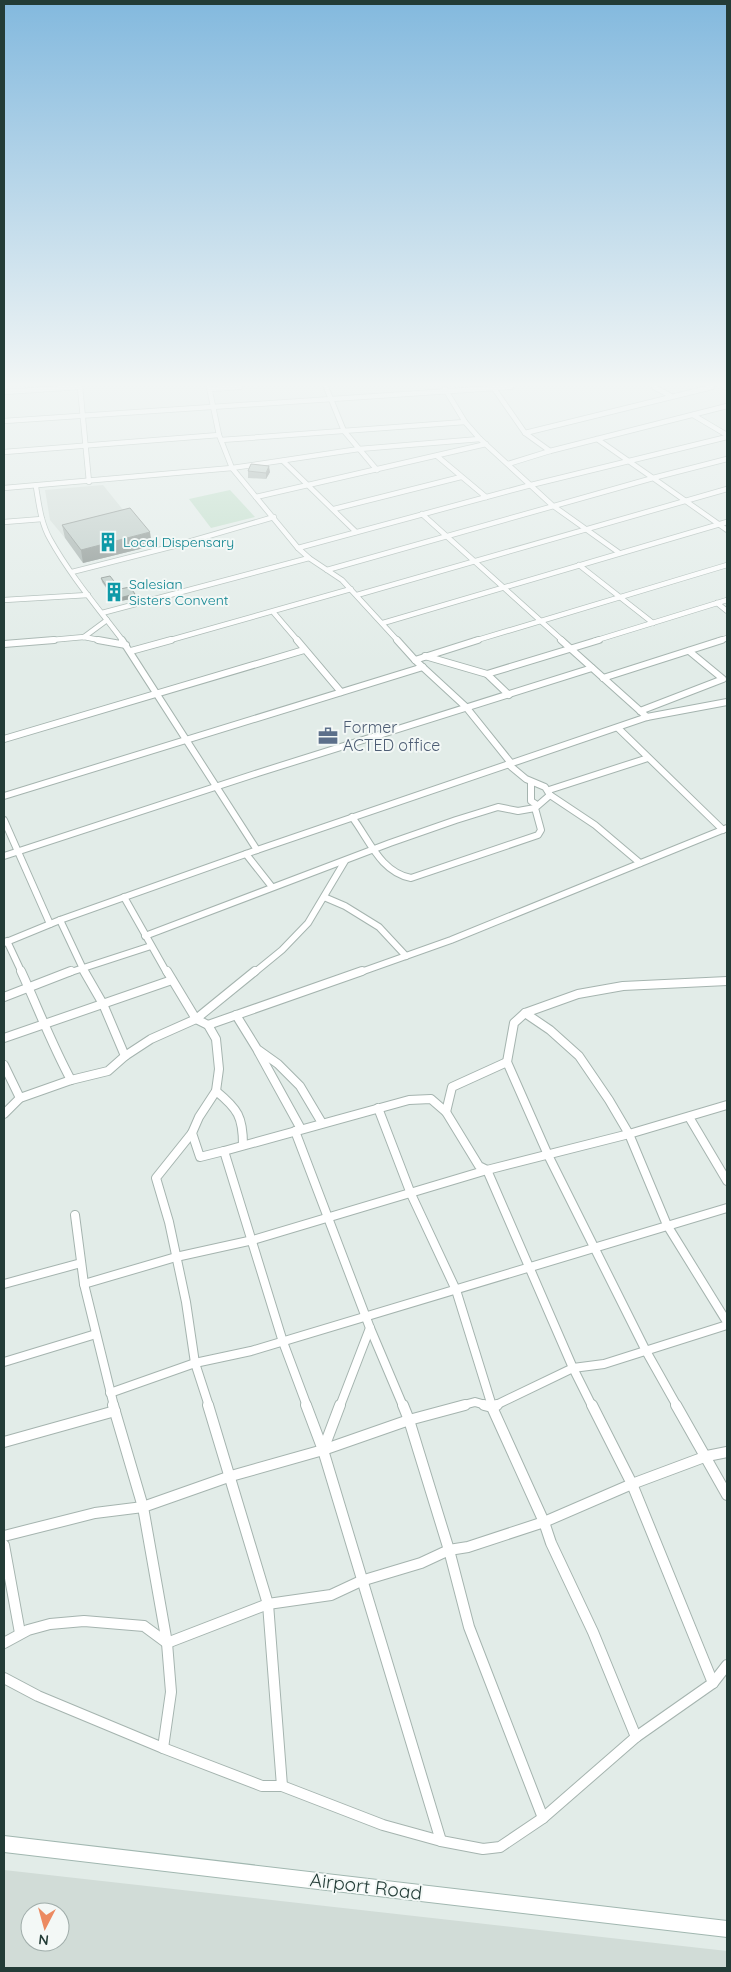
<svg xmlns="http://www.w3.org/2000/svg" width="731" height="1972" viewBox="0 0 731 1972" font-family="Quicksand,sans-serif">
<style>
.built{fill:#d1dcd7;fill-rule:evenodd}
.green{fill:#bcdcc6}
.lines{fill:none;stroke-linecap:round;stroke-linejoin:round}
.street-far3-casing{stroke:#a5b4af;stroke-width:6}
.street-far2-casing{stroke:#a5b4af;stroke-width:8}
.street-far1-casing{stroke:#a5b4af;stroke-width:10}
.street-casing{stroke:#a5b4af;stroke-width:12}
.secondary-casing{stroke:#a1b7b0;stroke-width:2}
.street-far3{stroke:#fff;stroke-width:4.5}
.street-far2{stroke:#fff;stroke-width:6}
.street-far1{stroke:#fff;stroke-width:8}
.street{stroke:#fff;stroke-width:10}
.secondary{fill:#fff;fill-rule:evenodd}
.wall{fill:#a1ada9}
.shaded-wall{fill:#838d89}
.building{fill:#bbc9c4;stroke:#838d89}
.labels{text-anchor:middle;dominant-baseline:central;stroke-width:4;stroke-linejoin:round;paint-order:stroke}
.far-culture-label{font-size:14px;fill:#0d838f;stroke:#f3f8f6;text-anchor:start}
.service-label{font-size:16px;fill:#4e5e75;stroke:#f3f8f6;text-anchor:start}
.near-street-label{font-size:19px;fill:#233c37;stroke:#f3f8f6}
</style>
<rect width="100%" height="100%" fill="#e2ece8"/>
<!-- built -->
<g class="built">
<path d="M 103,485 L 132,521 L 65,538 L 50,520 L 45,490 Z"/>
<path d="M 4,1870 L 727,1951 L 727,1968 L 4,1968 ZM 30,1912 L 60,1912 L 60,1942 L 30,1942 Z"/>
</g>
<!-- green -->
<path class="green" d="M 230,490 L 255,517 L 211,528 L 189,499 Z"/>
<g class="lines">
<defs>
<g id="street-far3">
<path d="M 80,387 L 89,482"/>
<path d="M 209,387 L 219,435 L 232,468 L 298,548 L 309,558 L 342,580 L 398,641"/>
<path d="M 326,387 L 344,431 L 377,470"/>
<path d="M 493,387 L 525,433 L 550,451"/>
<path d="M 654,387 L 671,396"/>
<path d="M 724,387 L 727,388"/>
<path d="M 210,389 L 240,387"/>
<path d="M 445,389 L 465,422 L 480,439 L 552,505 L 618,552"/>
<path d="M 4,392 L 79,387"/>
<path d="M 693,415 L 727,435"/>
<path d="M 4,421 L 511,387"/>
<path d="M 525,433 L 712,387"/>
<path d="M 597,439 L 653,478 L 727,459"/>
<path d="M 221,440 L 465,422"/>
<path d="M 4,452 L 219,435"/>
<path d="M 437,456 L 486,497"/>
<path d="M 283,461 L 356,532"/>
<path d="M 508,464 L 550,451 L 727,406"/>
<path d="M 36,487 C 39,505 41,523 50,539 C 70,575 98,608 123,641"/>
<path d="M 4,488 L 232,468 L 359,449 L 480,439"/>
<path d="M 256,497 L 486,444"/>
<path d="M 334,509 L 461,477"/>
<path d="M 422,514 L 563,641"/>
<path d="M 4,522 L 42,519"/>
<path d="M 298,548 L 531,485 L 727,437"/>
<path d="M 579,565 L 653,623"/>
<path d="M 327,570 L 653,478 L 727,530"/>
<path d="M 72,572 L 174,546 L 274,517"/>
<path d="M 357,595 L 727,489"/>
<path d="M 4,600 L 88,595"/>
<path d="M 717,603 L 727,611"/>
<path d="M 102,613 L 309,558"/>
<path d="M 274,613 L 298,641"/>
<path d="M 383,623 L 727,522"/>
<path d="M 84,637 L 107,620"/>
<path d="M 40,641 L 84,637 L 104,641"/>
<path d="M 167,641 L 351,589"/>
<path d="M 474,641 L 727,565"/>
<path d="M 594,641 L 727,600"/>
<path d="M 718,641 L 727,638"/>
</g>
<g id="street-far2">
<path d="M 98,640 L 126,645"/>
<path d="M 122,640 L 257,850"/>
<path d="M 297,640 L 341,692"/>
<path d="M 397,640 L 415,660 L 466,707 L 511,763"/>
<path d="M 561,640 L 647,717"/>
<path d="M 4,644 L 54,640"/>
<path d="M 131,651 L 171,640"/>
<path d="M 425,656 L 487,674"/>
<path d="M 415,660 L 478,640"/>
<path d="M 603,678 L 722,640"/>
<path d="M 509,695 L 487,674 L 599,640"/>
<path d="M 640,711 L 723,679 L 689,651"/>
<path d="M 618,728 L 723,830"/>
<path d="M 4,739 L 304,650"/>
<path d="M 508,764 L 526,779 L 545,787 L 550,795 L 595,825 L 640,863"/>
<path d="M 531,782 L 531,801 L 537,805"/>
<path d="M 549,790 L 648,758"/>
<path d="M 4,796 L 423,667"/>
<path d="M 352,817 C 369,839 380,872 411,878 L 538,835 L 541,830 L 535,808 L 550,795"/>
<path d="M 4,820 L 50,924"/>
<path d="M 246,854 L 272,887"/>
<path d="M 4,856 L 258,773 L 592,668"/>
<path d="M 124,897 L 167,973"/>
<path d="M 324,897 L 345,906 L 379,927 L 406,956"/>
<path d="M 60,920 L 85,973"/>
<path d="M 145,936 L 390,843 L 456,820 L 498,807 L 518,811 L 535,808"/>
<path d="M 7,941 L 22,973"/>
<path d="M 4,943 L 60,920 L 257,850 L 647,717 L 727,702"/>
<path d="M 68,973 L 151,946"/>
<path d="M 254,973 L 282,950 L 308,923 L 345,861"/>
<path d="M 358,973 L 451,940 L 727,828"/>
</g>
<g id="street-far1">
<path d="M 21,971 C 38,1008 52,1045 71,1080"/>
<path d="M 84,971 L 103,1004 L 125,1056"/>
<path d="M 167,971 L 196,1019 L 208,1025 L 362,971"/>
<path d="M 4,997 L 71,971"/>
<path d="M 525,1013 L 550,1030 L 579,1056 L 609,1100 L 629,1134 L 667,1225 L 727,1322"/>
<path d="M 236,1015 L 257,1049 L 278,1064 L 300,1086 L 322,1123"/>
<path d="M 208,1025 L 216,1039 L 219,1069 L 216,1091 L 199,1117 L 192,1133 L 200,1157 L 224,1151 L 283,1342 L 307,1406"/>
<path d="M 4,1038 L 172,980"/>
<path d="M 258,1051 L 301,1129"/>
<path d="M 4,1065 L 20,1098"/>
<path d="M 216,1091 C 238,1109 243,1117 243,1145"/>
<path d="M 378,1108 L 411,1194 L 456,1290 L 492,1406"/>
<path d="M 446,1112 L 479,1166 L 487,1170 L 573,1368 L 592,1406"/>
<path d="M 4,1114 L 20,1098 L 71,1080 L 108,1071 L 125,1056 L 151,1039 L 196,1019 L 255,971"/>
<path d="M 689,1117 L 727,1181"/>
<path d="M 295,1131 L 370,1328 L 403,1406"/>
<path d="M 192,1133 L 156,1178 L 169,1222 L 186,1302 L 195,1363 L 209,1406"/>
<path d="M 224,1151 L 409,1100 L 431,1099 L 446,1112 L 452,1087 L 507,1062"/>
<path d="M 75,1215 L 84,1284 L 114,1406"/>
<path d="M 4,1284 L 81,1263"/>
<path d="M 84,1284 L 176,1257 L 253,1240 L 487,1170 L 629,1134 L 727,1105"/>
<path d="M 4,1362 L 96,1334"/>
<path d="M 110,1393 L 195,1363 L 251,1351 L 727,1208"/>
<path d="M 340,1406 L 370,1328"/>
<path d="M 460,1406 L 475,1402 L 489,1406"/>
<path d="M 494,1406 L 573,1368 L 604,1364 L 727,1325"/>
<path d="M 677,1406 L 646,1351 L 548,1155 L 507,1062 L 514,1023 L 525,1013 L 578,994 L 623,986 L 727,981"/>
</g>
<g id="street">
<path d="M 113,1405 L 143,1507 L 167,1643 L 171,1692 L 163,1748"/>
<path d="M 208,1405 L 268,1604 L 282,1786"/>
<path d="M 306,1405 L 323,1450 L 441,1841"/>
<path d="M 403,1405 L 409,1420 L 449,1550 L 469,1627 L 543,1818"/>
<path d="M 484,1405 L 492,1407 L 497,1405"/>
<path d="M 491,1405 L 544,1522 L 551,1543 L 593,1632 L 636,1737"/>
<path d="M 592,1405 L 632,1484 L 713,1683"/>
<path d="M 676,1405 L 727,1495"/>
<path d="M 4,1442 L 115,1411"/>
<path d="M 323,1450 L 340,1405"/>
<path d="M 4,1536 L 95,1513 L 143,1507 L 231,1476 L 323,1450 L 409,1420 L 465,1405"/>
<path d="M 4,1545 L 20,1633"/>
<path d="M 4,1643 L 28,1630 L 50,1624 L 84,1621 L 144,1626 L 167,1643 L 268,1604 L 331,1595 L 361,1581 L 421,1563 L 449,1550 L 468,1547 L 544,1522 L 632,1484 L 707,1456 L 727,1452"/>
<path d="M 4,1678 L 38,1696 L 163,1748 L 262,1786 L 282,1786 L 383,1825 L 441,1841 L 483,1849 L 500,1847 L 543,1818 L 636,1737 L 713,1683 L 727,1665"/>
</g>
<path id="secondary" d="M 4,1836 L 727,1921 L 727,1937 L 4,1852 Z"/>
</defs>
<!-- street-far3 casing -->
<use href="#street-far3" class="street-far3-casing"/>
<!-- street-far2 casing -->
<use href="#street-far2" class="street-far2-casing"/>
<!-- street-far1 casing -->
<use href="#street-far1" class="street-far1-casing"/>
<!-- street casing -->
<use href="#street" class="street-casing"/>
<!-- secondary casing -->
<use href="#secondary" class="secondary-casing"/>
<!-- street-far3 -->
<use href="#street-far3" class="street-far3"/>
<!-- street-far2 -->
<use href="#street-far2" class="street-far2"/>
<!-- street-far1 -->
<use href="#street-far1" class="street-far1"/>
<!-- street -->
<use href="#street" class="street"/>
<!-- secondary -->
<use href="#secondary" class="secondary"/>
</g>
<!-- wall -->
<g class="wall">
<path d="M 248,471 L 270,472 L 266,479 L 248,478 Z"/>
<path d="M 62,525 L 152,546 L 83,563 L 65,538 Z"/>
<path d="M 101,578 L 120,589 L 135,598 L 116,602 L 102,582 Z"/>
</g>
<!-- shaded-wall -->
<g class="shaded-wall">
<path d="M 269,466 L 270,472 L 266,479 L 266,473 Z"/>
<path d="M 150,532 L 152,546 L 83,563 L 81,550 Z"/>
<path d="M 135,594 L 135,598 L 116,602 L 115,599 Z"/>
</g>
<!-- building -->
<g class="building">
<path d="M 251,464 L 269,466 L 266,473 L 248,471 Z"/>
<path d="M 130,508 L 150,532 L 81,550 L 62,525 Z"/>
<path d="M 110,576 L 120,589 L 130,587 L 135,594 L 115,599 L 101,578 Z"/>
</g>
<!-- sky -->
<linearGradient id="sky" x2="0" y2="1"><stop stop-color="#83b9de"/><stop offset="0.58" stop-color="#f2f6f5"/><stop offset="1" stop-color="#f2f6f5" stop-opacity="0"/></linearGradient>
<rect width="731" height="663" fill="url(#sky)"/>
<!-- icons -->
<defs>
<symbol id="building-bare" viewBox="-9 -9 18 18"><path d="M-4-6H4V6H1V3H-1V6H-4ZM-2.5-4.3h1.7v1.8h-1.7ZM.8-4.3h1.7v1.8H.8ZM-2.5-1h1.7V.8h-1.7ZM.8-1h1.7V.8H.8Z" fill="#0f9aa8" stroke="#f3f8f6" stroke-width="2.5" paint-order="stroke"/></symbol>
<symbol id="office-bare" viewBox="-9 -9 18 18"><path d="M-6-3h4V-5.5h4V-3h4V5H-6ZM-1-4.5V-3h2v-1.5ZM-6 0V1H6V0Z" fill="#5c6f8a" stroke="#f3f8f6" stroke-width="2.5" paint-order="stroke"/></symbol>
</defs>
<g fill-rule="evenodd">
<use href="#building-bare" x="94" y="528" width="28" height="28"/>
<use href="#building-bare" x="100" y="578" width="28" height="28"/>
<use href="#office-bare" x="314" y="722" width="28" height="28"/>
</g>
<g class="labels">
<!-- far-culture labels -->
<g class="far-culture-label">
<text x="123" y="542">Local Dispensary</text>
<text x="129" y="584">Salesian<tspan x="129" dy="16">Sisters Convent</tspan></text>
</g>
<!-- service labels -->
<g class="service-label">
<text x="343" y="727">Former<tspan x="343" dy="18">ACTED office</tspan></text>
</g>
<!-- near-street labels -->
<g class="near-street-label">
<text transform="translate(366 1886) rotate(7)">Airport Road</text>
</g>
</g>
<!-- border -->
<rect width="731" height="1972" fill="none" stroke="#233c37" stroke-width="10"/>
<!-- north arrow -->
<g transform="translate(45 1927) rotate(186)"><circle r="24" fill="#f3f8f6" stroke="#a0adaa"/>
<path d="M0-4L9 19L0 12L-9 19Z" fill="#ec8a61"/>
<text y="-8" font-size="14" font-weight="bold" text-anchor="middle" fill="#233c37">N</text>
</g>
</svg>
